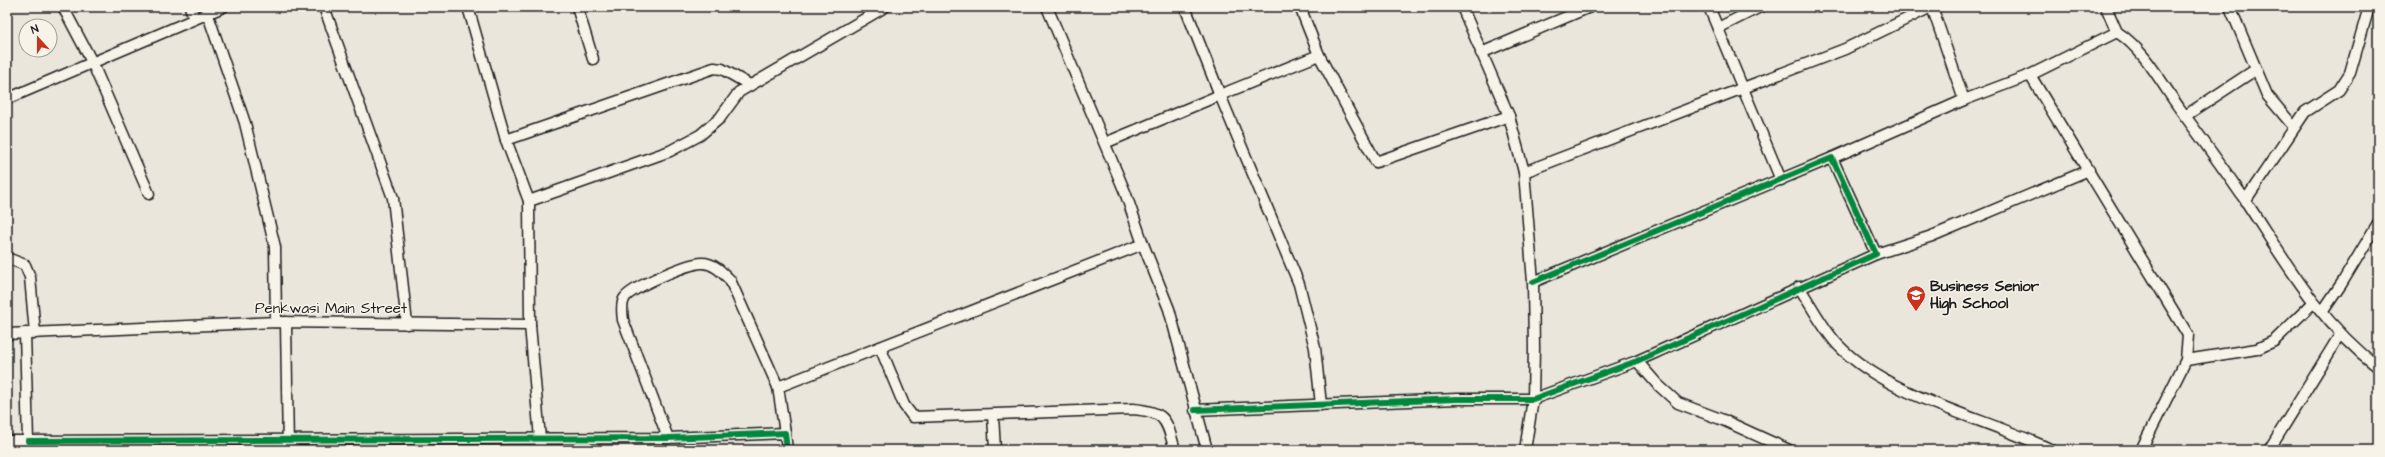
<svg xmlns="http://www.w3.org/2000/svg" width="2385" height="457" viewBox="0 0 2385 457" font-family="'Architects Daughter',sans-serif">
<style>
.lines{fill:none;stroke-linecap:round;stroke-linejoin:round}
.street-casing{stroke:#1c1c1c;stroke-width:13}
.street{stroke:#f7f3e8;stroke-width:10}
.cycleway-casing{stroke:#f7f3e8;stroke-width:8}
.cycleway{stroke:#00873e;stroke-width:6}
.labels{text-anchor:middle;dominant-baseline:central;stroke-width:3;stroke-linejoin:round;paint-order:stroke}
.poi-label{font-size:15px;font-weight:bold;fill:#1c1c1c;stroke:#f7f3e8;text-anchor:start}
.street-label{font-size:15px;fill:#1c1c1c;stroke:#f7f3e8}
</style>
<rect width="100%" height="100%" fill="#eae6dc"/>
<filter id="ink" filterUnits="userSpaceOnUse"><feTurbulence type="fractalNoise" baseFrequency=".025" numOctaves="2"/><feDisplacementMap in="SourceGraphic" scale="8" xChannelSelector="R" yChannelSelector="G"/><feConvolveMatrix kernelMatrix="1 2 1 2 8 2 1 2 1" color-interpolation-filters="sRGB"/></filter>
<g filter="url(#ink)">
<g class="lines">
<defs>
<g id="street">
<path d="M 63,7 L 92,62 L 149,194"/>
<path d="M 190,7 L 194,17"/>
<path d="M 324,7 L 393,198 L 407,324"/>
<path d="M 468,7 L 506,140 L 529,201 L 530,325"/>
<path d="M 577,7 L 593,59"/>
<path d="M 1047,7 L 1125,192 L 1143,244 L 1169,309 L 1207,450"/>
<path d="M 1185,7 L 1220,95 L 1319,55 L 1300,7"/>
<path d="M 1462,7 L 1509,116 L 1524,172 L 1533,282 L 1534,348 L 1533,399 L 1525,450"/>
<path d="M 1709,7 L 1781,180"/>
<path d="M 2230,7 L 2267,95 L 2294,127"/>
<path d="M 207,12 L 245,123 L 275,247 L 276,322"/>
<path d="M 1718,28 L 1760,7"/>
<path d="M 2117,32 C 2144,49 2162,84 2180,109 C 2202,139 2224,169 2245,200 C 2286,262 2318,321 2378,367"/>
<path d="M 1481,53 L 1590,7"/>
<path d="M 1319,55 L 1376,162 L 1509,116"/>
<path d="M 2030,75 L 2188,335 L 2186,360 L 2141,450"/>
<path d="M 7,99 L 223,7"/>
<path d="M 1964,100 L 2030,75 L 2117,32 L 2106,7"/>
<path d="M 2185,116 L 2255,70"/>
<path d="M 506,140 L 714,68 L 722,69 L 750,85"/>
<path d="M 1105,143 L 1220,95 L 1299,284 L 1315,348 L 1321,405"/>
<path d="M 1832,158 L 1964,100 L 1932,7"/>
<path d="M 1524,172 L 1845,49 L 1931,7"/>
<path d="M 529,201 L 670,151 L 700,135 L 720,118 L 739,92 L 885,7"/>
<path d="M 2245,201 L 2305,112 L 2339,90 L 2350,73 L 2369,7"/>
<path d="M 1876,254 L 1932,236 L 2089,170"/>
<path d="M 7,258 L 25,265 L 30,277 L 35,333"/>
<path d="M 1799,287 C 1811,305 1823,329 1838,345 C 1889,398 1986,418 2052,450"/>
<path d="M 2323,311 L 2342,283 L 2378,223"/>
<path d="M 286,322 L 288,450"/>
<path d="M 7,334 L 276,322 L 530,325 L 541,450"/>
<path d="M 880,347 L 904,405 L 913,417 L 1133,409 C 1167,412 1166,420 1175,450"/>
<path d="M 2186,360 L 2257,349 L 2274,341 L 2313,303"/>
<path d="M 1637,361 L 1657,384 L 1678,403 L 1723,420 L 1789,450"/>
<path d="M 1195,410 L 1457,399 L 1533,399 L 1637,361 L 1876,254 L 1832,158 L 1533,282"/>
<path d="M 993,415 L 995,450"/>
<path d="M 785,433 L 778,387 L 1143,244"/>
<path d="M 668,438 L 623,320 C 622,313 621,305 624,299 C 629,288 689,263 702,263 C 714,263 722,272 730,280 L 778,387"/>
<path d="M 7,441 L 28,441 L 25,333"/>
<path d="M 28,441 L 668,438 L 785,433 L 787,450"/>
<path d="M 2269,450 L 2340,335"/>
</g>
</defs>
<!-- street casing -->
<use href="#street" class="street-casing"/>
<!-- street -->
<use href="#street" class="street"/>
<defs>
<g id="cycleway">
<path d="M 1195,410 L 1457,399 L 1533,399 L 1637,361 L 1876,254 L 1832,158 L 1533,282"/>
<path d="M 28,441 L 668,438 L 785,433 L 787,450"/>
</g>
</defs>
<!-- cycleway casing -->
<use href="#cycleway" class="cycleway-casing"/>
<!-- cycleway -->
<use href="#cycleway" class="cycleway"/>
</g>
</g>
<!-- icons -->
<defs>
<symbol id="school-pin" viewBox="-11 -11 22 30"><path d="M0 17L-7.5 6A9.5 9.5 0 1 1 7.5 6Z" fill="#c8321e" stroke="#f7f3e8"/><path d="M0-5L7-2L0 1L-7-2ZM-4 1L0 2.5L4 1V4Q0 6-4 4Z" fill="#fff"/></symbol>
</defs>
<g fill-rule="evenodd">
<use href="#school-pin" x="1905" y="284" width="22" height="30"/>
</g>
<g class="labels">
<!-- poi labels -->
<g class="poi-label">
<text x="1930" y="286">Business Senior<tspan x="1930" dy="17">High School</tspan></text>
</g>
<!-- street labels -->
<g class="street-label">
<text x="331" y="308">Penkwasi Main Street</text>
</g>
</g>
<!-- margin -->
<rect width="2385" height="457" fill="none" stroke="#f7f3e8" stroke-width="24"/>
<rect x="12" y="12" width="2361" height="433" fill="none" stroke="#1c1c1c" stroke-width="1.5" filter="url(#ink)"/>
<!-- north arrow -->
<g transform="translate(38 38) rotate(339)"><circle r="19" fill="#f7f3e8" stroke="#9f9d96"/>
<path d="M0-3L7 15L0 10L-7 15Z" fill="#c8321e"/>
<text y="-6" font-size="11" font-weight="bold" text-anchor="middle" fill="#1c1c1c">N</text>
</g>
</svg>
